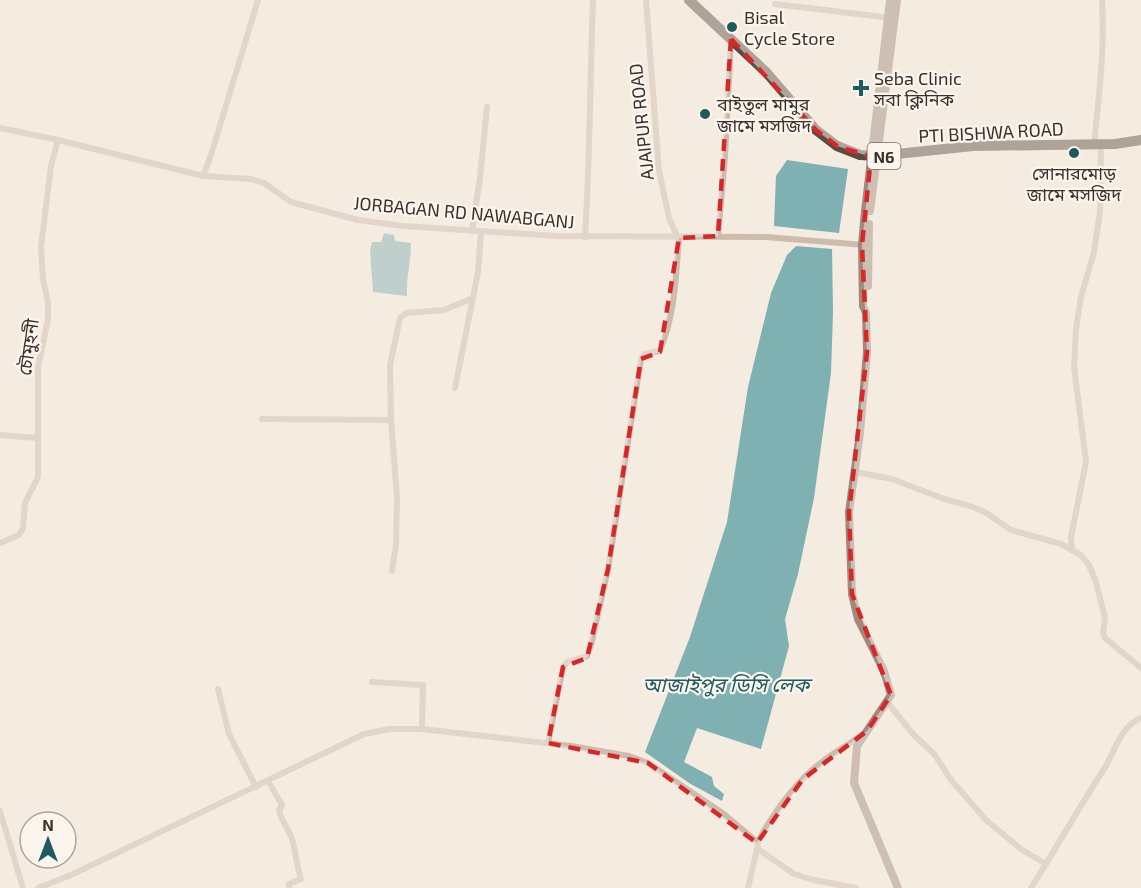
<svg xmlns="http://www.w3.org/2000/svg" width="1141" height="888" viewBox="0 0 1141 888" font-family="'Exo 2','Noto Sans Bengali',sans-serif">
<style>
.water{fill:#7fb0b2}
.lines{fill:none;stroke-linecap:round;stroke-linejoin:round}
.street{stroke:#cdbbac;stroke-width:6}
.secondary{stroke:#a18a7d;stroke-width:8}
.highway{stroke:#5c4a42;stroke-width:10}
.marked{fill:none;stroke:#d62828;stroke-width:4.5;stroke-dasharray:12 8;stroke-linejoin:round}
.poi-dot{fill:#1f5a5e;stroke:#fbf5ee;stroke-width:2}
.labels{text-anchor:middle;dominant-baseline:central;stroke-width:4.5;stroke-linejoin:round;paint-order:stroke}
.shield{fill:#fbf5ee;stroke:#756b66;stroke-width:1.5}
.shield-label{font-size:16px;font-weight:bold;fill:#3b302b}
.poi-label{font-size:18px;fill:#3b302b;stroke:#fbf5ee;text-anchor:start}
.street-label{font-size:18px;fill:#3b302b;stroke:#fbf5ee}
.water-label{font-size:20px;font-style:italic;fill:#1f5a5e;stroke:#fbf5ee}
</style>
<rect width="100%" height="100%" fill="#f4ebe1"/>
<!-- water -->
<g class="water">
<path d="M 787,160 L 848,169 L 839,233 L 774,226 L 776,176 Z"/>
<path d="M 384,233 L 394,235 L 395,241 L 411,243 C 411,261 406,278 407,296 L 373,292 L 370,252 L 372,242 L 381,242 Z"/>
<path d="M 796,246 L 832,249 L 833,313 L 831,373 L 814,498 L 798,574 L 785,619 L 789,646 L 761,749 L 697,728 L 684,762 L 712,777 L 714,786 L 724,794 L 722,801 L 689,783 L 645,752 L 690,637 L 727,522 L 748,387 L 771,293 L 787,255 Z"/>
</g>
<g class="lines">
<!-- street -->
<g class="street">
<path d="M 646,0 L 659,171 L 669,218 L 678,238"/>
<path d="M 775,4 L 891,18"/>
<path d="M 0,128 L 58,140 L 203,176 L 251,179 L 264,183 L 291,202 L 358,220 L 403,226 L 556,236 L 765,237 L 865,245"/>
<path d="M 1094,144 C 1099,96 1105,48 1102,0"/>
<path d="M 203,176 L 211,155 L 258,0"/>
<path d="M 472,231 L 480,178 L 487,107"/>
<path d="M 718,236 L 725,157 L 731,39"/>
<path d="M 585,237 C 590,158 590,79 593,0"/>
<path d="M 455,388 L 478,272 L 481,232"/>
<path d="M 262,419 L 391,420"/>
<path d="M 0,435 L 38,438"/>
<path d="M 855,472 L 892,479 L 944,499 L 970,506 L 985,512 L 1011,530 L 1061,544 L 1081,555 L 1089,565 L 1096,582 L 1105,618 L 1103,633 L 1105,638 L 1141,668"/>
<path d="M 0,543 L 19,535 L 23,528 L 25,503 L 38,477 L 38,368 L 48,319 L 48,303 L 43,279 L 41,247 L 51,166 L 58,140"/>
<path d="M 1072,549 L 1071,537 L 1086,462 L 1074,367 L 1076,329 L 1081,297 L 1094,252 L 1100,212 L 1101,144"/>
<path d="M 392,571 L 396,545 L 397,498 L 391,420 L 390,365 L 400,318 L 406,313 L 444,310 L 473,298"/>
<path d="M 372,682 L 423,685 L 422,729"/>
<path d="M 218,689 L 229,734 L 256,787"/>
<path d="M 887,702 L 913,734 L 935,755 L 951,780 L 987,821 L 1022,850 L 1046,864 L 1031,888"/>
<path d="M 548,743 L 563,667 L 567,662 L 587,656 L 591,645 L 608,569 L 641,359 L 644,354 L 659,351 C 675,320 676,273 679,238"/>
<path d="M 268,781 L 282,805 L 279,810 C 281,820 287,827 291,836 C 296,849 296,865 301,879 L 289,884 L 289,888"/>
<path d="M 0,811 L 23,888"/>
<path d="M 757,843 C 773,814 795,782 822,762 C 834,752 849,745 862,735"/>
<path d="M 758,849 L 794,874 L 814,880 L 856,888"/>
<path d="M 1046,864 C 1065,832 1084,800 1104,769 C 1115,752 1120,726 1141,718"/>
<path d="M 38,888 L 71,875 L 364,734 L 390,729 L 422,729 L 571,746 L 629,756 L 648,763 L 724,814 L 756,841 L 758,845 L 748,888"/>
</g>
<!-- secondary -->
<g class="secondary">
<path d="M 890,0 L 865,211 L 862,245 L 863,306 L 866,313 L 867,352 L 860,433 L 849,512 L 852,594 L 858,619 L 884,671 L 891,695 L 857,746 L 854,783 L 898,888"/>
<path d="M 870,211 L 897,0"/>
<path d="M 868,286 L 869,224"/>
</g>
<!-- highway -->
<path class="highway" d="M 689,0 L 766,72 L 816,130 L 837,146 L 860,155 L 877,156 L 973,146 L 1115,144 L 1141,140"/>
</g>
<!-- marked area -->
<path d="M0 0H1141V888H0ZM 731,39 L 816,130 L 837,146 L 871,157 L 862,245 L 867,352 L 849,512 L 852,594 L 891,695 L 867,731 L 803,779 L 757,843 L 648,763 L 548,743 L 563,667 L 587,658 L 608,569 L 641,359 L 660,352 L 679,238 L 718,236 Z" fill="#f4ebe1" fill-opacity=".55" fill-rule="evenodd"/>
<path class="marked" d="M 731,39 L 816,130 L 837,146 L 871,157 L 862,245 L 867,352 L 849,512 L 852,594 L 891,695 L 867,731 L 803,779 L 757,843 L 648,763 L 548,743 L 563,667 L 587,658 L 608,569 L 641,359 L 660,352 L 679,238 L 718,236 Z"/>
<!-- markers -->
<g class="poi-dot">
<circle cx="732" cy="27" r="6"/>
<path d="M858 79h6v6h6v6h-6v6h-6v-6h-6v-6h6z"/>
<circle cx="705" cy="114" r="6"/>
<circle cx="1074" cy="153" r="6"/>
</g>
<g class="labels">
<!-- shield labels -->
<rect class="shield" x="867.5" y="143" width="33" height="26" rx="4.5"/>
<g class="shield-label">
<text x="884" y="156">N6</text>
</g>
<!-- poi labels -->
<g class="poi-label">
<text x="744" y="17">Bisal<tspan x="744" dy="21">Cycle Store</tspan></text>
<text x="874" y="78">Seba Clinic<tspan x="874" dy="21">সবা ক্লিনিক</tspan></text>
<text x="717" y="104">বাইতুল মামুর<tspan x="717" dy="21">জামে মসজিদ</tspan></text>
<text x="1074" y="173" text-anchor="middle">সোনারমোড়<tspan x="1074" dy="21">জামে মসজিদ</tspan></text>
</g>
<!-- street labels -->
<g class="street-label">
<text transform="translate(641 122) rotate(-96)">AJAIPUR ROAD</text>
<text transform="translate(991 132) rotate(-3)">PTI BISHWA ROAD</text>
<text transform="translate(464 212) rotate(5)">JORBAGAN RD NAWABGANJ</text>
<text transform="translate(28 347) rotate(-82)">চৌমুহনী</text>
</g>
<!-- water labels -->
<g class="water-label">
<text x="726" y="684">আজাইপুর ডিসি লেক</text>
</g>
</g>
<!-- north arrow -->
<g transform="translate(48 840)"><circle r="28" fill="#fbf5ee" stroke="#aea6a0" stroke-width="1.5"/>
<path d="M0-4.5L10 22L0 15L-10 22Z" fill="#1f5a5e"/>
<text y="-9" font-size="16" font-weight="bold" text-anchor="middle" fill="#3b302b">N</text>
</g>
</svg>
